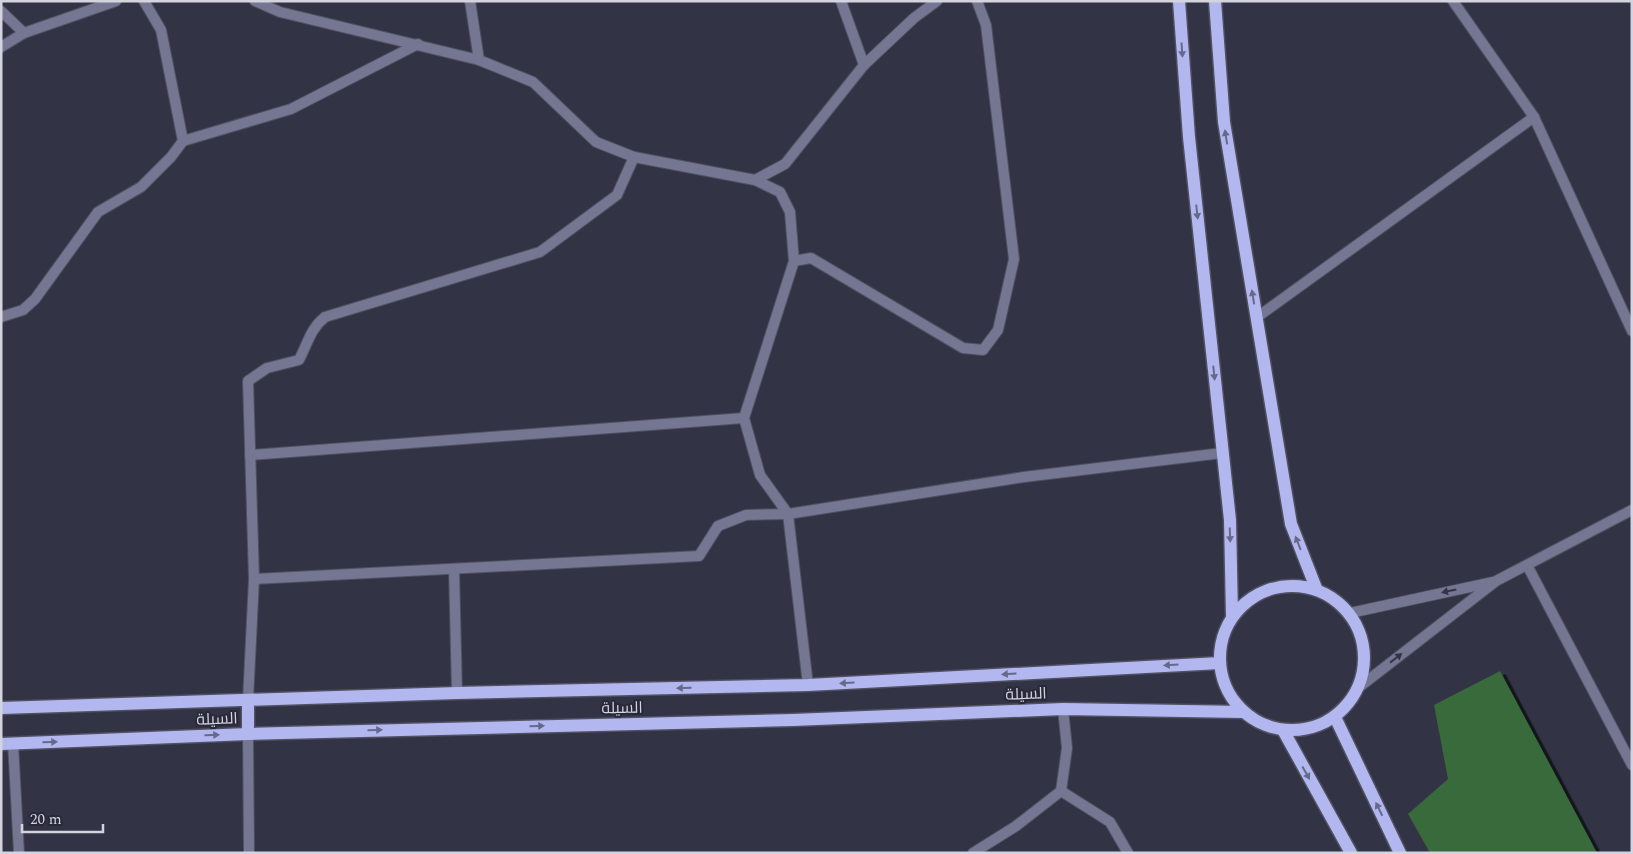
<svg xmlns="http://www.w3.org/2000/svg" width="1633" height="854" viewBox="0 0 1633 854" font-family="Spectral,Cairo,serif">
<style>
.building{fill:#376a3a;filter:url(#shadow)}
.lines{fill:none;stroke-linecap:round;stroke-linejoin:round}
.minor-casing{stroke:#4f5061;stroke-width:12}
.tertiary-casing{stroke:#4f5061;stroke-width:12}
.primary-casing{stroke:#4f5061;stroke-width:15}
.minor{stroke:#747692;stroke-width:10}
.tertiary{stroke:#747692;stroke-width:10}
.primary{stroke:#b3b7ef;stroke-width:12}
.oneway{fill:#67698b}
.oneway2{fill:#333547}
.labels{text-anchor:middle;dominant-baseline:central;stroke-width:4;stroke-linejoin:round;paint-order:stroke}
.street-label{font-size:16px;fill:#d3d4df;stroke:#28293a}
</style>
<defs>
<filter id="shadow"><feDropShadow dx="5.5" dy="3" stdDeviation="0" flood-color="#0009"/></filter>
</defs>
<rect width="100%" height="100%" fill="#323345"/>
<!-- building -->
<path class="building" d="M 1500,671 L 1597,853 L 1430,853 L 1408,814 L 1448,779 L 1434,705 Z"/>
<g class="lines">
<defs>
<g id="minor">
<path d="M 144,1 L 161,30 L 183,141"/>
<path d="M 255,1 L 280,12 L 479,60 L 533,82 L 596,142 L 634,157 L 755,180 L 780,192 L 790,212 L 794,261 L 744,418 L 760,475 L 788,514 L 808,685"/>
<path d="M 470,1 L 479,60"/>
<path d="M 841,1 L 864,65"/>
<path d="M 1453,1 L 1534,117 L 1632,331"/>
<path d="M 1,11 L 24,33"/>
<path d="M 1,47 L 24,33 L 116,1"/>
<path d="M 755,180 L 785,164 L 864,65 L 914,18 L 937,1"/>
<path d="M 794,261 L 811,258 L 963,348 L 983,350 L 998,330 L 1014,259 L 986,25 L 977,1"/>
<path d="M 1,317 L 23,310 L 35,299 L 98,212 L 141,187 L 171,157 L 183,141 L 291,109 L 418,44"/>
<path d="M 1256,318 L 1534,117"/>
<path d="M 250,455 L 744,418"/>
<path d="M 1527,565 L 1632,765"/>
<path d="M 454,569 L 457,693"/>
<path d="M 254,579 L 699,556 L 718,526 L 746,515 L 788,514 L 1024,477 L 1222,453"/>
<path d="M 248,700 L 254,579 L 248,381 L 267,368 L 299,360 C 308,343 310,329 325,317 L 540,252 L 617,195 L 634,157"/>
<path d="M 248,734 L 249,853"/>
<path d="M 13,743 L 19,853"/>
<path d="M 1061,791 L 1110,822 L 1128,853"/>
<path d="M 973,853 L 1016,826 L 1061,791 L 1067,748 L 1063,709"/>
</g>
<g id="tertiary">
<path d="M 1350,613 L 1493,582"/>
<path d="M 1358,688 L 1496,581 L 1632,510"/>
</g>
<g id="primary">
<path d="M 1179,1 L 1189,137 L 1230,520 L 1232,616"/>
<path d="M 1215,1 L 1224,122 L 1291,524 L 1316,588"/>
<circle cx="1292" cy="658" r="72"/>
<path d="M 1,708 L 457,693 L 808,685 L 1220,663"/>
<path d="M 1335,717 L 1400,853"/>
<path d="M 1283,730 L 1351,853"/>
<path d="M 248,734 L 248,700"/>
<path d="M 1,744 L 248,734 L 793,720 L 1063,709 L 1244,712"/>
</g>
</defs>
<!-- minor casing -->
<use href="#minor" class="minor-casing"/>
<!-- tertiary casing -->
<use href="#tertiary" class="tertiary-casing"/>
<!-- primary casing -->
<use href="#primary" class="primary-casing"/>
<!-- minor -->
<use href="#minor" class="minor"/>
<!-- tertiary -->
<use href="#tertiary" class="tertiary"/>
<!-- primary -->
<use href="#primary" class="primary"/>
</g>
<!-- one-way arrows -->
<defs><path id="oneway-solid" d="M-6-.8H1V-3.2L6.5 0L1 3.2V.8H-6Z" transform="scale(1.25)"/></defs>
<g class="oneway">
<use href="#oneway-solid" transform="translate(1182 50) rotate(86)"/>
<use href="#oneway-solid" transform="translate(1226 137) rotate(-99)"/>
<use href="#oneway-solid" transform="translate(1197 212) rotate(84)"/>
<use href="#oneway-solid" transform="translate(1253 297) rotate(-99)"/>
<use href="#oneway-solid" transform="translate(1214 373) rotate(84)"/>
<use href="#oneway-solid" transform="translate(1230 535) rotate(88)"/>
<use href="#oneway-solid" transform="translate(1298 543) rotate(-111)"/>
<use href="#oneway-solid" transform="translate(1171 665) rotate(177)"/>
<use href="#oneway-solid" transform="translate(1009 674) rotate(177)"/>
<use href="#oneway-solid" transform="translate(847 683) rotate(177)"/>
<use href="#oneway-solid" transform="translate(684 688) rotate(179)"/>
<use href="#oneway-solid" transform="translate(537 726) rotate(-1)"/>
<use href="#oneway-solid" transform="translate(375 730) rotate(-2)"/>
<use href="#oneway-solid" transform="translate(212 735) rotate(-2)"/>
<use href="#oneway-solid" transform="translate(50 742) rotate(-2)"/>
<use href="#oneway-solid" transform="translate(1306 773) rotate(61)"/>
<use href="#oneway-solid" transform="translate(1379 809) rotate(-116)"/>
</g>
<g class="oneway2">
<use href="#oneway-solid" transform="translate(1449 591) rotate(168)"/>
<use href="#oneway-solid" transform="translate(1396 658) rotate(-38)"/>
</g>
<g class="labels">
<!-- street labels -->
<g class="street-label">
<text transform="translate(1026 694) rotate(-2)">السيلة</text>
<text transform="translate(622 708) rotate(-1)">السيلة</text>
<text transform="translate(217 719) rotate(-2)">السيلة</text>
</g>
</g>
<!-- border -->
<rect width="1633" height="854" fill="none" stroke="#d3d4df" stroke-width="5"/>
<!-- scale -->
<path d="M22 824v8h81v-8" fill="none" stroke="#d3d4df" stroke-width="2.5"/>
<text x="30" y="824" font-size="15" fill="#d3d4df" stroke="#28293a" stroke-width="4" paint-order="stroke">20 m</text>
</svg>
